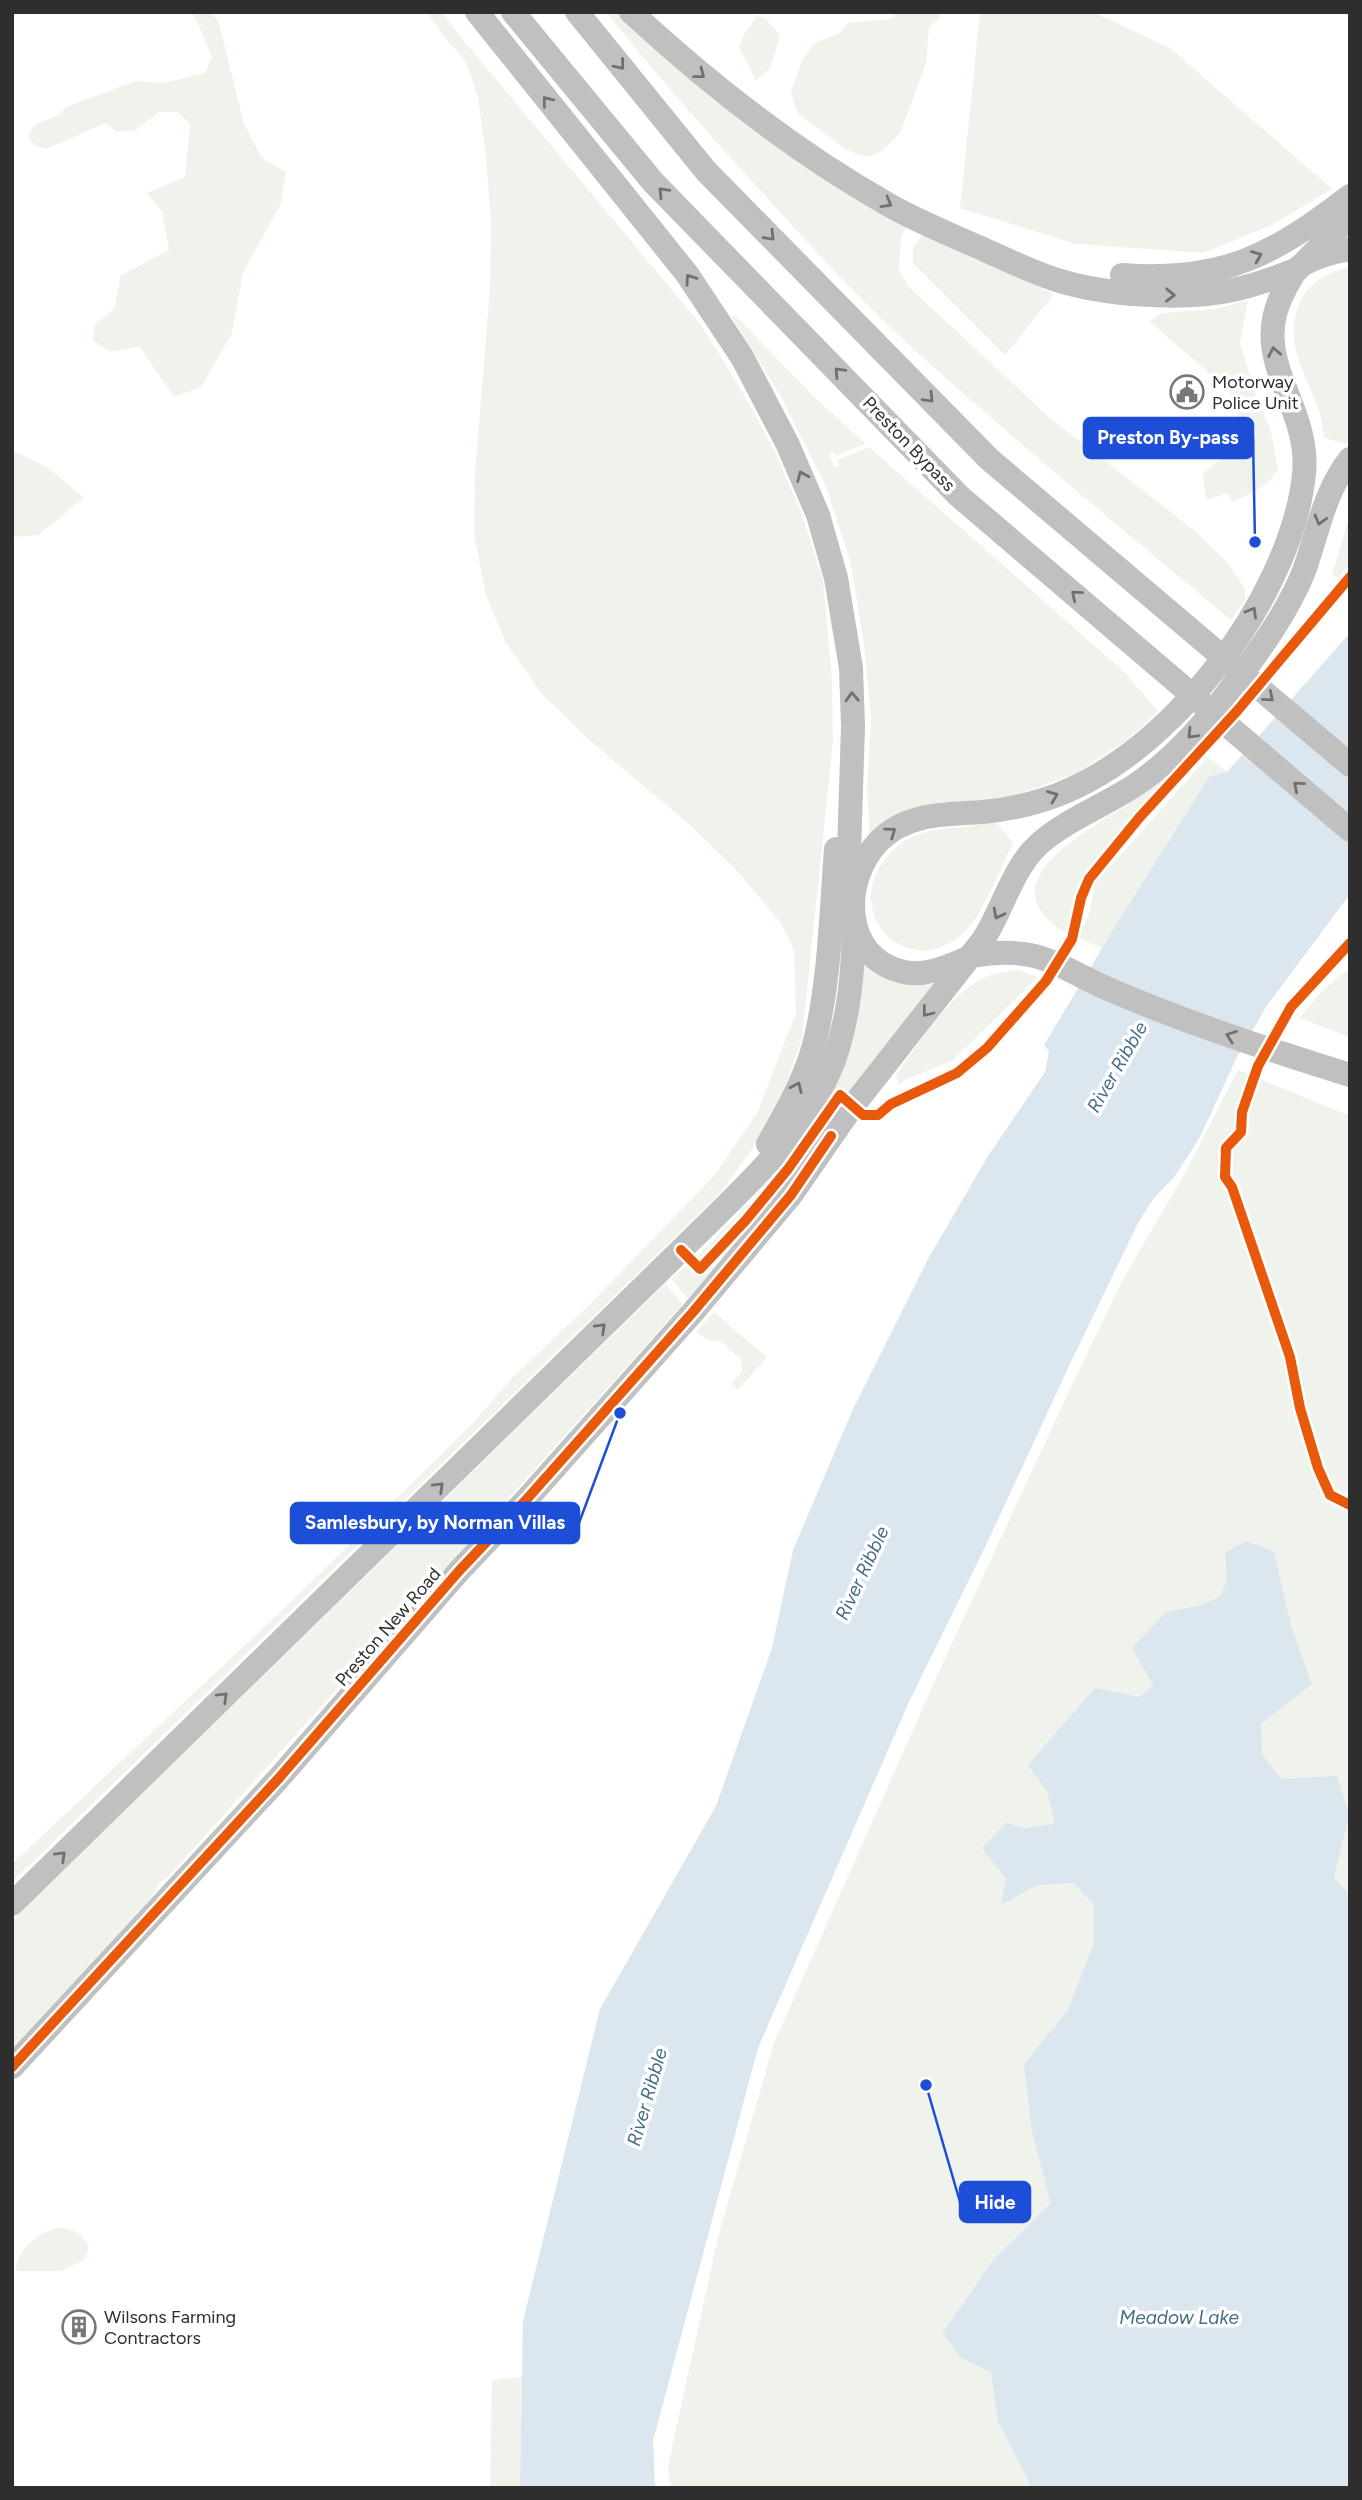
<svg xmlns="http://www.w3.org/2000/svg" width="1362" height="2500" viewBox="0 0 1362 2500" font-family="Figtree,sans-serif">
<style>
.green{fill:#f0f3ec}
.water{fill:#dbe6ee}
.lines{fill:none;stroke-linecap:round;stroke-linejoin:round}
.highway{stroke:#c0c0c0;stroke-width:24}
.cycleway-casing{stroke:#fff;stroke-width:15}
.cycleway{stroke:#e8590c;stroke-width:10}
.oneway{stroke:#707070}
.labels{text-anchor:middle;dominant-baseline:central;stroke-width:7;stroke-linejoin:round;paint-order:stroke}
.poi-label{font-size:18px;fill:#2e2e2e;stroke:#fff;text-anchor:start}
.street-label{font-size:18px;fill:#2e2e2e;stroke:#fff}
.water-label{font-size:19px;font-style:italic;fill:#456d86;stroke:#fff}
.leader{fill:none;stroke:#1d4ed8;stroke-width:2.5}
.callout-dot{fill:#1d4ed8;stroke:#fff;stroke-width:2.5}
.callout{fill:#1d4ed8;stroke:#1d4ed8;stroke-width:2.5}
.callout-label{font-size:19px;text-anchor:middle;font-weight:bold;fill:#fff}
</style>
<rect width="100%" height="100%" fill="#fff"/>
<!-- green -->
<g class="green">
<path d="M 191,12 L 212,12 L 219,23 L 244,124 L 262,158 L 286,172 L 281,203 L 243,273 L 232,333 L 201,387 L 174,397 L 139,346 L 110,352 L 92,340 L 95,324 L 114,309 L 121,275 L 169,250 L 162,212 L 147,193 L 185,177 L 190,124 L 178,112 L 159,112 L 136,130 L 117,132 L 106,123 L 46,149 L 35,145 L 28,137 L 34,125 L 58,115 L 68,106 L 136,81 L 163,83 L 205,73 L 212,57 L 197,21 Z"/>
<path d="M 427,12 L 442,12 L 459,35 L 702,326 L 747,400 L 775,452 L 800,509 L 823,580 L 832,680 L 833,742 L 802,1038 L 782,1096 L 754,1146 L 721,1192 L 12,1882 L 12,1864 L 298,1595 L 473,1423 L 511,1379 L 587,1307 L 714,1176 L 757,1113 L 796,1013 L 794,950 L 781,923 L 739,873 L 690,825 L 589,740 L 541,693 L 505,641 L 486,595 L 474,535 L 475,473 L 490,287 L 491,220 L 486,158 L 478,97 L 466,62 L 443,35 Z"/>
<path d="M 606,12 L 616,12 L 641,37 L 908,226 L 901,236 L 899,271 L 910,288 L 1049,417 L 1195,531 L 1229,564 L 1245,589 L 1245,600 L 1231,620 C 1123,530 1014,440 909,345 C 860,300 814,250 769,200 C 713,139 658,77 606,12 Z"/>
<path d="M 896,12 L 941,12 L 940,17 L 929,28 L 926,63 L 900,133 L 882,151 L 867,157 L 847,150 L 797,113 L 791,92 L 802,61 L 814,43 L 840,33 L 848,23 L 891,19 Z"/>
<path d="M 980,12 L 1093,12 L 1170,48 L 1332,189 L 1272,225 L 1203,253 L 1076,244 L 960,208 Z"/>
<path d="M 758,15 L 766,19 L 780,36 L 770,68 L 756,81 L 739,47 L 745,33 Z"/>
<path d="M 924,233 L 1024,276 L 1053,295 L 1005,355 L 913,263 L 913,248 Z"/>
<path d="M 1350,267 L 1350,440 L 1346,444 L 1324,438 C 1323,391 1278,353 1299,304 C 1308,283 1328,272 1350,267 Z"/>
<path d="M 1248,300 L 1240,343 L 1258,403 L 1270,427 L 1278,469 L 1267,484 L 1232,503 L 1228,493 L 1206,500 L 1203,473 L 1228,453 L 1234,458 C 1241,433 1242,408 1225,387 L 1149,321 L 1163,313 L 1215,309 Z"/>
<path d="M 735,315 L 814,397 L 866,444 L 836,456 L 834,452 L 829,454 L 834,467 L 839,465 L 837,460 L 869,447 L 1122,670 L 1158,711 L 1129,738 L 1077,773 L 1011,797 L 870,838 L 867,789 L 871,720 L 864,644 L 851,564 L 826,486 L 780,395 L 732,317 Z"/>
<path d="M 12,450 L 47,467 L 84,498 L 38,535 L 12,537 Z"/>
<path d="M 1350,514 L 1350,564 L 1338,578 L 1332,575 Z"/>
<path d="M 1197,743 L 1200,746 L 1099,855 L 1083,877 L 1076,911 L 1066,933 C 978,880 1101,825 1142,795 C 1163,780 1180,761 1197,743 Z"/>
<path d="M 1208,757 L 1227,772 L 1209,778 L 1102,948 L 1078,938 L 1089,914 L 1095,883 Z"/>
<path d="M 995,821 L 1013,843 C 1000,869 982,919 960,936 C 901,984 832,901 898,846 C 927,822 963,832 995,821 Z"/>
<path d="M 864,964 C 885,981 907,986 933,984 L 848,1097 L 840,1092 L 776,1180 L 700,1264 L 695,1259 L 751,1201 L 786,1158 Z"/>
<path d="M 1350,968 L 1350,1037 L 1299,1018 L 1324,989 Z"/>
<path d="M 1018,970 L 1038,977 L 952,1061 L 907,1079 L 899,1085 L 896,1075 C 920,1043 952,988 991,975 C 1000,973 1009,971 1018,970 Z"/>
<path d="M 1238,1070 L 1350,1116 L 1350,2488 L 670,2488 L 668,2466 L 718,2237 L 774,2043 L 941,1667 L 1064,1402 L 1122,1281 L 1185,1173 Z"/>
<path d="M 839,1101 L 843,1104 L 793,1175 L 688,1298 L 671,1279 L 690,1263 L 700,1272 L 787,1175 Z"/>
<path d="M 665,1284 L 683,1304 L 167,1878 L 159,1883 L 152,1897 L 12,2054 L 12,1921 Z"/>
<path d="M 714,1312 L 767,1357 L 738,1390 L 731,1384 L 742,1372 L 741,1359 L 720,1341 L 708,1340 L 696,1332 Z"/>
<path d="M 60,2227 C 74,2229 81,2234 89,2246 L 84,2260 L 61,2271 L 16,2271 C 16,2249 40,2231 60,2227 Z"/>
<path d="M 522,2377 L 520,2488 L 490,2488 L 492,2380 Z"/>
</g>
<!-- water -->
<g class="water">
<path d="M 1350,633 L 1350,894 L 1266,1007 L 1237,1057 L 1200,1137 L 1175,1176 L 1154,1198 L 1139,1221 L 1070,1364 L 987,1543 L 909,1702 L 758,2048 L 653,2441 L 655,2488 L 520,2488 L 523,2321 L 600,2009 L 716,1806 L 772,1648 L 793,1550 L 853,1409 L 928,1259 L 988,1156 L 1045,1072 L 1049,1051 L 1044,1045 L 1113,930 L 1209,777 L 1227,772 Z"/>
<path d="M 1245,1541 L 1274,1551 L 1291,1626 L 1312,1684 L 1261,1724 L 1262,1754 L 1281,1779 L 1337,1776 L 1349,1815 L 1334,1878 L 1350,1896 L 1350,2488 L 1032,2488 L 998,2421 L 991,2372 L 960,2357 L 943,2333 L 993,2260 L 1051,2203 L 1032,2132 L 1024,2064 L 1068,2010 L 1094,1943 L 1094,1905 L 1074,1883 L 1037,1885 L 1001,1905 L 1006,1879 L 982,1848 L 1006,1823 L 1024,1828 L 1055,1824 L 1047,1791 L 1028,1765 L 1095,1688 L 1140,1697 L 1153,1685 L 1132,1648 L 1166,1612 L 1199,1606 L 1220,1597 L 1227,1579 L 1225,1553 Z"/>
</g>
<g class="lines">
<!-- highway -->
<g class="highway">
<path d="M 477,12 L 687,274 L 742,357 L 787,443 L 818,515 L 836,578 L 851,668 L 853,727 L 849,852 L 851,887"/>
<path d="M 513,12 L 653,182 L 959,496 L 1350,830"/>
<path d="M 577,12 L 706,171 L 989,459 L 1350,765"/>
<path d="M 631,12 C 710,85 795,152 889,205 C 917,221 947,233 976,246 C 1001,257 1027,270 1054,279 C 1102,295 1183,301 1232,290 C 1255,286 1277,277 1298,269"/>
<path d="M 1305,262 L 1350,216"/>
<path d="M 1122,275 C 1222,283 1273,255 1350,196"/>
<path d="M 971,956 C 990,953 1011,951 1030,955 C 1059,961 1085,980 1113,991 C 1190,1024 1270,1050 1350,1075"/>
<path d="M 968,958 C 948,966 926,977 904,972 C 841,958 841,880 879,841 C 908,812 945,815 983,812 C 1003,810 1024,806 1043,800 C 1113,778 1174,722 1218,665 C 1258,615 1298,538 1304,474 C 1311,402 1245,359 1286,287 C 1290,280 1295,269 1302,265 C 1315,257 1335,251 1350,249"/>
<path d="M 768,1144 C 786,1112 806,1078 815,1041 C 830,979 831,913 836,849"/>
<path d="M 12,1904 L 681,1250 C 738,1193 805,1137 834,1060 C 849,1017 853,973 854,928"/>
<path d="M 12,2067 L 279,1778 L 459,1571 L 526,1500 L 693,1312 L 791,1195 L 852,1107 L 983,940 C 1002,911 1013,867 1039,844 C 1066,820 1103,806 1134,786 C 1173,760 1207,721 1234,684 C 1260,650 1288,611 1304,571 C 1318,532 1324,492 1350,459"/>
</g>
<defs>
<g id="cycleway">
<path d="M 1350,943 L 1291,1007 L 1258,1066 L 1242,1112 L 1241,1132 L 1226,1148 L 1225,1177 L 1232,1187 L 1290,1357 L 1300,1408 L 1318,1468 L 1330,1495 L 1350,1505"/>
<path d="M 681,1250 L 700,1269 L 746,1220 L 788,1169 L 840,1095 L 863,1115 L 878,1115 L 891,1104 L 957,1073 L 987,1048 L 1046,981 L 1072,939 L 1081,898 L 1089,879 L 1139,818 L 1237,711 L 1350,577"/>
<path d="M 12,2067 L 279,1778 L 459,1571 L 526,1500 L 693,1312 L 791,1195 L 831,1136"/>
</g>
</defs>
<!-- cycleway casing -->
<use href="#cycleway" class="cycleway-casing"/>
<!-- cycleway -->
<use href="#cycleway" class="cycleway"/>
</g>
<!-- one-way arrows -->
<defs><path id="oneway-chevron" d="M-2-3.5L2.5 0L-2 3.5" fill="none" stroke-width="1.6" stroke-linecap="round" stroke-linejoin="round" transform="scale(1.75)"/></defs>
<g class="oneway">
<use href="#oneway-chevron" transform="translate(620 65) rotate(51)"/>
<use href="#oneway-chevron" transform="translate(700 74) rotate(38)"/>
<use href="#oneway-chevron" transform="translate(547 101) rotate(-128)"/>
<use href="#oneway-chevron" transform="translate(663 192) rotate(-134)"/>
<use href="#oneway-chevron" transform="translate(887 203) rotate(30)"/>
<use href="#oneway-chevron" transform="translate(770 236) rotate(46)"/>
<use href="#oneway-chevron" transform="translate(1257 256) rotate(-22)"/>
<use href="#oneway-chevron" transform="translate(690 279) rotate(-125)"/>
<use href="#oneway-chevron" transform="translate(1170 295) rotate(1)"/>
<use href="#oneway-chevron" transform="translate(1274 352) rotate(-101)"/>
<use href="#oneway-chevron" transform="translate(839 372) rotate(-134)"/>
<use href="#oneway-chevron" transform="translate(929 398) rotate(46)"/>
<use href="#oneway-chevron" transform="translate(802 476) rotate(-113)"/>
<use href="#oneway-chevron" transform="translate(1320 520) rotate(106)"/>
<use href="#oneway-chevron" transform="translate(1076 595) rotate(-140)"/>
<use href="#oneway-chevron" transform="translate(1252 612) rotate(-60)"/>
<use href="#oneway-chevron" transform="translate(852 697) rotate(-93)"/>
<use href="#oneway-chevron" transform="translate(1269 697) rotate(40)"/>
<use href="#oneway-chevron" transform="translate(1192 734) rotate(134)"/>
<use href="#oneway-chevron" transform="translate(1298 786) rotate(-139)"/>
<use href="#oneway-chevron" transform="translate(1053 796) rotate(-21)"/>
<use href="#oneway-chevron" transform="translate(891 832) rotate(-36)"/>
<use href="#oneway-chevron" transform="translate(998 914) rotate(117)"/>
<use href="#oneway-chevron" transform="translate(927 1012) rotate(128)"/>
<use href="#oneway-chevron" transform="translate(1231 1036) rotate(-160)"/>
<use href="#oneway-chevron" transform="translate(797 1087) rotate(-66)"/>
<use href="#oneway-chevron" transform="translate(601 1328) rotate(-44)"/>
<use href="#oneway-chevron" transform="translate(439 1487) rotate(-44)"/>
<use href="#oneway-chevron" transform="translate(223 1697) rotate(-44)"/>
<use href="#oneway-chevron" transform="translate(61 1856) rotate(-44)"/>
</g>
<!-- icons -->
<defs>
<symbol id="civic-ring" viewBox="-11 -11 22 22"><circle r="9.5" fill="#fff" stroke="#777" stroke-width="1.5"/><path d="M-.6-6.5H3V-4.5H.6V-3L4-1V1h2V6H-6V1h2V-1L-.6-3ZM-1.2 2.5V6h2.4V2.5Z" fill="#777"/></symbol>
<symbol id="building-ring" viewBox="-11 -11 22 22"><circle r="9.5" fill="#fff" stroke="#777" stroke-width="1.5"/><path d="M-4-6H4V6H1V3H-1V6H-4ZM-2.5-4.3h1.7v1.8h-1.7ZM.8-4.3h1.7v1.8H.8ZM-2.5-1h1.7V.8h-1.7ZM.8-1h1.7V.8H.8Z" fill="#777"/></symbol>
</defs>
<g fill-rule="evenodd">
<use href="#civic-ring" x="1168" y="373" width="38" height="38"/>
<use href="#building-ring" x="60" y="2308" width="38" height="38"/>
</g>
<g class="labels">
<!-- poi labels -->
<g class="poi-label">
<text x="1212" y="382">Motorway<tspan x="1212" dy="21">Police Unit</tspan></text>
<text x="104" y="2317">Wilsons Farming<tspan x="104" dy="21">Contractors</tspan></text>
</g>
<!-- street labels -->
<g class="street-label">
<text transform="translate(909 444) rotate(46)">Preston Bypass</text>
<text transform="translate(388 1627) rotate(-49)">Preston New Road</text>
</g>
<!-- water labels -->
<g class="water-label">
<text transform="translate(1117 1067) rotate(-60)">River Ribble</text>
<text transform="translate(862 1573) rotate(-65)">River Ribble</text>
<text transform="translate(647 2097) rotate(-74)">River Ribble</text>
<text x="1179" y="2317">Meadow Lake</text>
</g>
</g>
<!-- callouts -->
<path class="leader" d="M1255 542L1253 438M620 1413L579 1523M926 2085L960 2202"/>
<g class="callout-dot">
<circle cx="1255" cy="542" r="7"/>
<circle cx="620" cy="1413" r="7"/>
<circle cx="926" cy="2085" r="7"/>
</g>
<g class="callout">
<rect x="1084" y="418" width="169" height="40" rx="7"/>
<rect x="291" y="1503" width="288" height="40" rx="7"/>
<rect x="960" y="2182" width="70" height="40" rx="7"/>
</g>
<g class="callout-label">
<text x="1168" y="444">Preston By-pass</text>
<text x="435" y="1529">Samlesbury, by Norman Villas</text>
<text x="995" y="2209">Hide</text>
</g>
<!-- border -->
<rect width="1362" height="2500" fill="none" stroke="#2e2e2e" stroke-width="28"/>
</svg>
